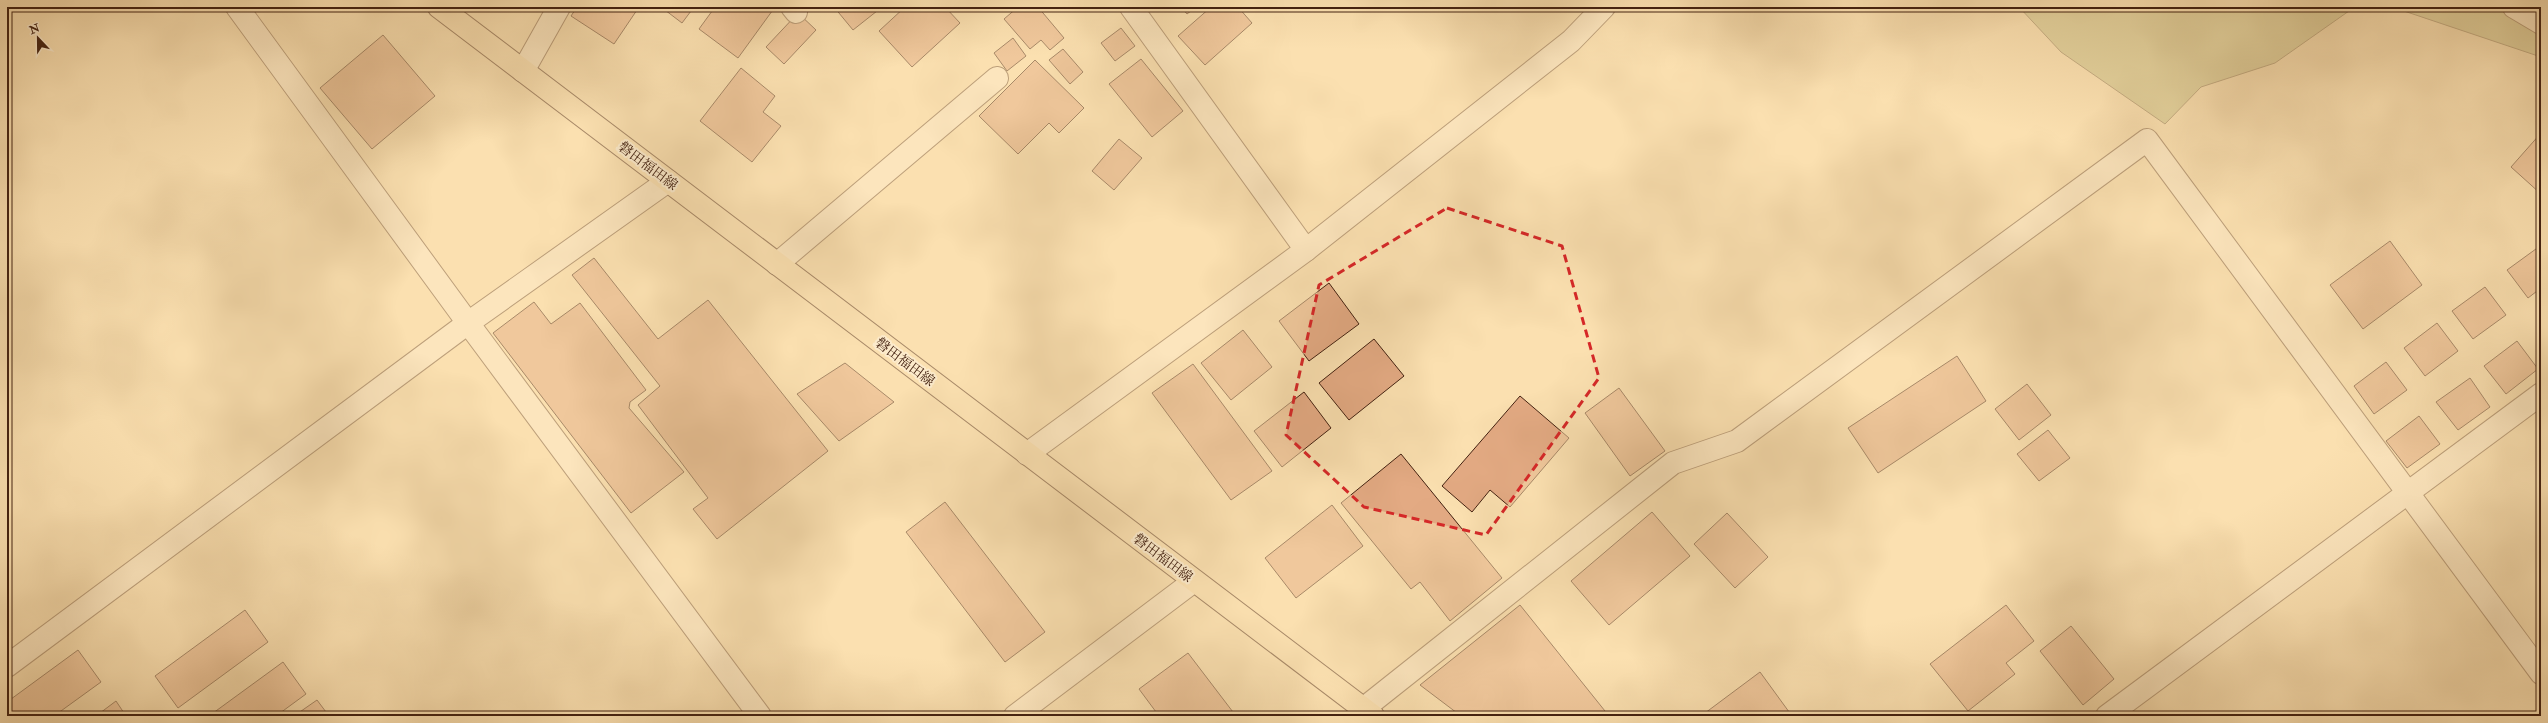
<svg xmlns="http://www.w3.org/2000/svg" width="2548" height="723" viewBox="0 0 2548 723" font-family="'IM FELL Double Pica','Noto Serif JP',serif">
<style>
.green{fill:#c7c086;stroke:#86714c}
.building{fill:#e3aa83;stroke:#421}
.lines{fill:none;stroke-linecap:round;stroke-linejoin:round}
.minor-casing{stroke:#725239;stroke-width:24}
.primary-casing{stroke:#421;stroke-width:24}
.minor{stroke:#fcebcc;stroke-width:22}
.primary{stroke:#fbe0b0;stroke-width:22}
.marked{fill:none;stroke:#d62828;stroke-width:3;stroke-dasharray:8 5;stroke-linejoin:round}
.labels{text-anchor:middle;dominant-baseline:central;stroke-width:4;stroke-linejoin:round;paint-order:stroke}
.street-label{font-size:14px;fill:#421;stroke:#fcebcc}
</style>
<rect width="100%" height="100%" fill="#fbe0b0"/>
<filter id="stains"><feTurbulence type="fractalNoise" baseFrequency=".005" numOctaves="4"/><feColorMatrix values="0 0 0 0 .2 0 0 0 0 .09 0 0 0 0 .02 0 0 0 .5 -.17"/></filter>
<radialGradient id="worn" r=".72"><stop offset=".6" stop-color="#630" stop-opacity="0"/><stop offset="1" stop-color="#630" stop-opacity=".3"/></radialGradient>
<!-- green -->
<g class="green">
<path d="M 2019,7 L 2339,7 L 2349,11 L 2275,63 L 2201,87 L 2165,124 L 2061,52 Z"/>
<path d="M 2392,7 L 2541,7 L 2541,57 Z"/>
</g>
<!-- building -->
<g class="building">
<path d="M 577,7 L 639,7 L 614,44 L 571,16 Z"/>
<path d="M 661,7 L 694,7 L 682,23 Z"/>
<path d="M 715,7 L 775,7 L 738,58 L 699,29 Z"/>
<path d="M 834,7 L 874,7 L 877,11 L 853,30 Z"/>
<path d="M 905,7 L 945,7 L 960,23 L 912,67 L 879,31 Z"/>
<path d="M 1018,7 L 1038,7 L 1064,38 L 1050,50 L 1041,40 L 1030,49 L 1004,19 Z"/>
<path d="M 1181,7 L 1196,7 L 1187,14 Z"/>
<path d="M 1211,7 L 1238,7 L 1252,23 L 1205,65 L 1178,36 Z"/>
<path d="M 798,13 L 816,30 L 784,64 L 766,47 Z"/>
<path d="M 1121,28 L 1135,46 L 1115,61 L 1101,43 Z"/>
<path d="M 383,35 L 435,96 L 372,149 L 320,88 Z"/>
<path d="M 1013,38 L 1026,56 L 1007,71 L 994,53 Z"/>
<path d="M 1063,49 L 1083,72 L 1070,84 L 1049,60 Z"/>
<path d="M 1141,59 L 1183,111 L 1152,137 L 1109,84 Z"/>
<path d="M 1035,60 L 1084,108 L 1059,133 L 1049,123 L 1018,154 L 979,116 Z"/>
<path d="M 741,68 L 775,96 L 763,112 L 781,126 L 752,162 L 700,121 Z"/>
<path d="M 2541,133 L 2541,194 L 2511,167 Z"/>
<path d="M 1119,139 L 1142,158 L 1114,190 L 1092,171 Z"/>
<path d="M 2390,241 L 2422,285 L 2363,329 L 2330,285 Z"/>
<path d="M 2540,246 L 2541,288 L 2528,298 L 2507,270 Z"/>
<path d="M 594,258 L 658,339 L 708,300 L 828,451 L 717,539 L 693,509 L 708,498 L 638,405 L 660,386 L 572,275 Z"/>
<path d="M 1329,283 L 1359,324 L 1309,361 L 1279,321 Z"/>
<path d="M 2485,287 L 2506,315 L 2473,339 L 2452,311 Z"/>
<path d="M 534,302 L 551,324 L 580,303 L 646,390 L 630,402 L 629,408 L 684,472 L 631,513 L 493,333 Z"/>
<path d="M 2437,323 L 2458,351 L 2425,376 L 2404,348 Z"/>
<path d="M 1243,330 L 1272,367 L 1231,400 L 1201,363 Z"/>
<path d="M 1374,339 L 1404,376 L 1349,420 L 1319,383 Z"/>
<path d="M 2517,341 L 2538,369 L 2506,394 L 2484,366 Z"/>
<path d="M 1957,356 L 1986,401 L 1878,473 L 1848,428 Z"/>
<path d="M 2386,362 L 2407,390 L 2374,414 L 2354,386 Z"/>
<path d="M 845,363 L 894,402 L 839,441 L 797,394 Z"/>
<path d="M 1193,364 L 1272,471 L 1231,500 L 1152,393 Z"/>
<path d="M 2470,378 L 2490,407 L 2458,430 L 2436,402 Z"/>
<path d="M 2027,384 L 2051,415 L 2019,440 L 1995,409 Z"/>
<path d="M 1619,388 L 1665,451 L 1630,476 L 1585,413 Z"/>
<path d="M 1304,392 L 1331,428 L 1282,467 L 1254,431 Z"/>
<path d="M 1520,396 L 1569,438 L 1510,507 L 1490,490 L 1472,512 L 1442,486 Z"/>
<path d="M 2419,416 L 2440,444 L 2407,468 L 2386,441 Z"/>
<path d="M 2048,430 L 2070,458 L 2039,481 L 2017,454 Z"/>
<path d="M 1401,454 L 1502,578 L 1450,621 L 1420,582 L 1411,589 L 1341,503 Z"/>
<path d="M 945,502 L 1045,632 L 1005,662 L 906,532 Z"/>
<path d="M 1332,505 L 1363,546 L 1296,598 L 1265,558 Z"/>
<path d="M 1652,512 L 1690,556 L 1609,625 L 1571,581 Z"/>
<path d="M 1727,513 L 1768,557 L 1735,588 L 1694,544 Z"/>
<path d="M 1520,605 L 1609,716 L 1461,716 L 1420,685 Z"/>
<path d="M 2006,605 L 2034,641 L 2006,663 L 2015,674 L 1968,711 L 1930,664 Z"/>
<path d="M 245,610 L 268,642 L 178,708 L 155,676 Z"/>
<path d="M 2071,626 L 2114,679 L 2083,705 L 2040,651 Z"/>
<path d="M 78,650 L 101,682 L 54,716 L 7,716 L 7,702 Z"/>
<path d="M 1188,653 L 1236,716 L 1159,716 L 1139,689 Z"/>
<path d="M 283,662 L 306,694 L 276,716 L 209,716 Z"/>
<path d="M 1760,672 L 1792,716 L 1701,716 Z"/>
<path d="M 317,700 L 329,716 L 294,716 Z"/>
<path d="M 116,701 L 126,716 L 96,716 Z"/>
</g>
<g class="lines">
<defs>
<g id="minor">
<path d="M 237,7 L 468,323 L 760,716"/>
<path d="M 792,7 L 796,12"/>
<path d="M 1131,7 L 1306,250"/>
<path d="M 2514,7 L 2541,23"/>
<path d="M 523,71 L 559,7"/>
<path d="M 777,264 L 997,78"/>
<path d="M 1027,454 L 1306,250 L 1571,41 L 1604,7"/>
<path d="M 7,666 L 468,323 L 668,181"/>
<path d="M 1363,709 L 1673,463 L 1737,441 L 2147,140 L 2541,673"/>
<path d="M 1015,716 L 1194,581"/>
<path d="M 2107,716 L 2541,394"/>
</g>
<path id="primary" d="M 439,7 L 1373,716"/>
</defs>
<!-- minor casing -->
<use href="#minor" class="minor-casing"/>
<!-- primary casing -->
<use href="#primary" class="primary-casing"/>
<!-- minor -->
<use href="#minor" class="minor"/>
<!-- primary -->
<use href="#primary" class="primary"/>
</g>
<!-- marked area -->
<path d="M0 0H2548V723H0ZM 1447,208 L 1562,246 L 1599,378 L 1486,535 L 1364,507 L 1286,435 L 1319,285 Z" fill="#fbe0b0" fill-opacity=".55" fill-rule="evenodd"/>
<path class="marked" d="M 1447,208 L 1562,246 L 1599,378 L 1486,535 L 1364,507 L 1286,435 L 1319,285 Z"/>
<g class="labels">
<!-- street labels -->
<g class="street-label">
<text transform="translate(648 166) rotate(37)">磐田福田線</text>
<text transform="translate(905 362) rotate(37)">磐田福田線</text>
<text transform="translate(1163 558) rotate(37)">磐田福田線</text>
</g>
</g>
<!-- margin -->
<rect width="2548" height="723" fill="none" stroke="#fbe0b0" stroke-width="24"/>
<rect x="8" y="8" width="2532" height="707" fill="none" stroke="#421" stroke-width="2"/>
<rect x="12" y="12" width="2524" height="699" fill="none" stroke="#421"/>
<!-- north arrow -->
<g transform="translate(38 38) rotate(338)" stroke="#fcebcc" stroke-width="3" paint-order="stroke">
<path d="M0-3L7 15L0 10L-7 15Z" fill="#442211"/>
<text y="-6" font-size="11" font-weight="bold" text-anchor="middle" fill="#442211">N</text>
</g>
<rect width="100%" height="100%" filter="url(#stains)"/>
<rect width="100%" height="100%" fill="url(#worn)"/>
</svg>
